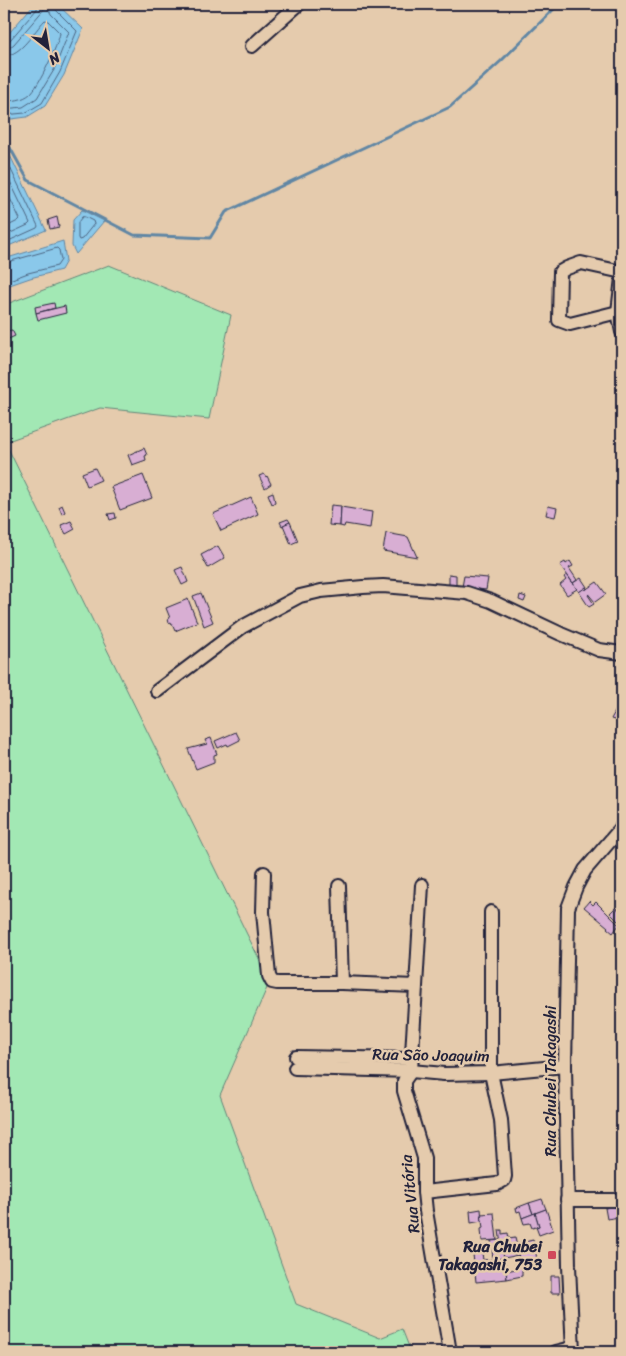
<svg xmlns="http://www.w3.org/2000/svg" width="626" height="1356" viewBox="0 0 626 1356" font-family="Sriracha,sans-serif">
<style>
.green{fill:#a2e8b4;stroke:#628578}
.water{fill:#8ac8ea;stroke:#6086a4}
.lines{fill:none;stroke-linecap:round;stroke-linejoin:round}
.shore{stroke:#4c6481;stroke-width:1}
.stream{stroke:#6086a4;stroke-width:3}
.building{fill:#d8aed3;stroke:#22223b}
.minor-casing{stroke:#22223b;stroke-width:16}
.minor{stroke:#e5cbad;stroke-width:12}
.poi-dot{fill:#d1495b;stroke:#e5cbad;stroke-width:2}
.labels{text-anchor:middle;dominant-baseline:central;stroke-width:5;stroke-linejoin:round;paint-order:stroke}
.street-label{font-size:16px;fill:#22223b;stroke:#e5cbad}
.poi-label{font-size:16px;font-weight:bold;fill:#22223b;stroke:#e5cbad;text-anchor:end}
</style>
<rect width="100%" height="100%" fill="#e5cbad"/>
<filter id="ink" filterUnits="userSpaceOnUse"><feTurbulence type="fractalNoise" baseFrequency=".02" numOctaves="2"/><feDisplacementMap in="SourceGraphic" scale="10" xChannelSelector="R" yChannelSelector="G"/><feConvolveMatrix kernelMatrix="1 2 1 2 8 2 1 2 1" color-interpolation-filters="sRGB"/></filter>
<g filter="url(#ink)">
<!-- green -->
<path class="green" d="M 109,265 L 231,315 L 209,419 L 100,408 L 5,442 L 270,981 L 220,1095 L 296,1304 L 380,1338 L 402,1329 L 411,1352 L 4,1352 L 4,305 Z"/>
<!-- water -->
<g class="water">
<path d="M 34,4 L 57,4 L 83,29 L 64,75 L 45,106 L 27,117 L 4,120 L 4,39 Z"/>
<path d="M 4,143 L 46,230 L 4,248 Z"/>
<path d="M 82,210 L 104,221 L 76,254 L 72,246 L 73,220 Z"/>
<path d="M 63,241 L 66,261 L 61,270 L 30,278 L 4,287 L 4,259 Z"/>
</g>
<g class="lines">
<!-- shore -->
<g class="shore">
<path d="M 4,42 L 10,40 L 37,9 L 38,4"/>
<path d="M 4,48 L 9,48 L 14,44 L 45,8 L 48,8 L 51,14 L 69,32 L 54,70 L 37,98 L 23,107 L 4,109"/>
<path d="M 4,56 C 22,55 33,32 45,20 L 48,21 L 60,33 C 58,45 39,86 30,94 C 23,100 13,101 4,101"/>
<path d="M 4,115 L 25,113 L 42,103 L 60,72 L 77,31 L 55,9 L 54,4"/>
<path d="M 4,155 L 38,226 L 37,228 L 4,243"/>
<path d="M 4,169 L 30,223 L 28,225 L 4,236"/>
<path d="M 4,186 L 20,219 L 18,221 L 4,228"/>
<path d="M 85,217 L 93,221 L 94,224 L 82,239 L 79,240 L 78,238 L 78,222 L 82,217 Z"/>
<path d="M 4,263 L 57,248 L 59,250 L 61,260 L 57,266 L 28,273 L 4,282"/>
</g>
<!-- stream -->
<path class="stream" d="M 4,137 L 28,180 L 134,235 L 210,238 L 226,212 L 450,107 L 501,61 L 559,4"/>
</g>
<!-- building -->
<g class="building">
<path d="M 57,217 L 59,227 L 50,229 L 48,220 Z"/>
<path d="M 54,303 L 55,308 L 36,313 L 35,307 Z"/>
<path d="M 65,306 L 66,313 L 38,320 L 36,313 Z"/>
<path d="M 12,330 L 15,336 L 4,341 L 4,332 Z"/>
<path d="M 144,448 L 147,455 L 145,456 L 146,460 L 132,465 L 128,455 Z"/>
<path d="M 95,468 L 101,480 L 87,486 L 82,473 Z"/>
<path d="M 264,474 L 266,477 L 267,476 L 271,484 L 265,488 L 259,476 Z"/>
<path d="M 143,475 L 152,498 L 120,510 L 111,487 Z"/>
<path d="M 273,492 L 275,502 L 272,504 L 268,494 Z"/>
<path d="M 251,497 L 258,514 L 221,531 L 213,514 Z"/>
<path d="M 62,505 L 65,512 L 62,514 L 59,507 Z"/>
<path d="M 331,505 L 341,506 L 340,526 L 329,525 Z"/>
<path d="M 548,506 L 557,508 L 555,517 L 546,515 Z"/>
<path d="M 341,507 L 372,512 L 370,528 L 345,524 L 344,527 L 340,526 Z"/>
<path d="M 115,513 L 116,518 L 110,520 L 108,514 Z"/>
<path d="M 288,519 L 290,522 L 282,526 L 280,522 Z"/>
<path d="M 71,521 L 75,529 L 66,534 L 61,525 Z"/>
<path d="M 290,522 L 298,541 L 291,544 L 283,525 Z"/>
<path d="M 386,533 L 408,537 L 417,557 L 383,551 Z"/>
<path d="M 218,546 L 225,558 L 208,568 L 201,555 Z"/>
<path d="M 570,561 L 573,566 L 569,568 L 577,580 L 573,583 L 560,565 L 565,562 L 566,564 Z"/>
<path d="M 182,567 L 188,582 L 182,585 L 175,570 Z"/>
<path d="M 449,574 L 456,575 L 456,586 L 449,586 Z"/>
<path d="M 567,575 L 577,589 L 567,595 L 560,585 L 566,580 L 564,577 Z"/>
<path d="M 464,576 L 488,578 L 486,590 L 462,587 Z"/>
<path d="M 581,578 L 587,587 L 579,592 L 573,583 Z"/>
<path d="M 597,582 L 606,594 L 595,602 L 585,590 Z"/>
<path d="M 586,587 L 587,589 L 585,590 L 589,594 L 588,595 L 594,604 L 589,607 L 579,592 Z"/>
<path d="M 201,593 L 213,622 L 204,626 L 193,596 Z"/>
<path d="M 520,595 L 526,597 L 524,602 L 519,600 Z"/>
<path d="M 188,599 L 197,622 L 175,631 L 171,622 L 169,623 L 168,619 L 170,618 L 166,608 Z"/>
<path d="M 616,710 L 622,713 L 622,721 L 616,718 L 614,720 L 611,719 Z"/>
<path d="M 236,732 L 240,740 L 228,746 L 227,744 L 218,748 L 215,741 Z"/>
<path d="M 211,738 L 217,754 L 214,755 L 214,762 L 196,769 L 188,749 L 207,744 L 205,740 Z"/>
<path d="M 589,901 L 593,905 L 596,902 L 619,925 L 613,933 L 607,928 L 608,927 L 584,907 Z"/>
<path d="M 616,907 L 622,914 L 622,922 L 621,924 L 610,913 Z"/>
<path d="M 542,1199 L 546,1209 L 533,1214 L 529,1203 Z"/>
<path d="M 529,1203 L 533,1214 L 522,1218 L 520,1211 L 517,1212 L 516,1208 Z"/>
<path d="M 617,1206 L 619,1217 L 607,1219 L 605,1208 Z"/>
<path d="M 481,1209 L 482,1221 L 471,1223 L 470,1211 Z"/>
<path d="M 546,1209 L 553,1230 L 539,1235 L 536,1227 L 539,1226 L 535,1213 Z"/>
<path d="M 494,1213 L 497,1240 L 482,1241 L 481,1229 L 483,1228 L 481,1214 Z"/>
<path d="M 535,1213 L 539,1226 L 532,1228 L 530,1223 L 524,1224 L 522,1218 Z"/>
<path d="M 499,1230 L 502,1230 L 502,1234 L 508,1233 L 509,1239 L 515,1238 L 519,1255 L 504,1258 L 503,1253 L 502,1253 Z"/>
<path d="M 500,1240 L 502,1253 L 503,1253 L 504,1258 L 493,1259 L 491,1241 Z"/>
<path d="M 533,1240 L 537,1259 L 520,1263 L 516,1244 Z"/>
<path d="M 482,1253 L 483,1260 L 505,1258 L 507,1279 L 476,1282 L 473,1254 Z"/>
<path d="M 531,1262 L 532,1268 L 522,1270 L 522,1276 L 507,1279 L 506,1271 L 516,1269 L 515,1264 Z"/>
<path d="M 551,1276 L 559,1276 L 560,1293 L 551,1293 Z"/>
</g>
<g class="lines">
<defs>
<g id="minor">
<path d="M 252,46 L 299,4"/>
<path d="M 622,272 L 581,263 L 567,268 L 560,272 L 559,320 L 570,324 L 618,312 L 622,313"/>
<path d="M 622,278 L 618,312 L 622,332"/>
<path d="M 157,691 L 242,627 L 300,596 L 321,591 L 363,587 L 383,586 L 467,593 L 491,601 L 561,634 L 599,650 L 622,653"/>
<path d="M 264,873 L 263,912 L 269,976 L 272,982 L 277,983 L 342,983 L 415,986"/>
<path d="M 422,885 L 411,1071 L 404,1081 L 404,1091 L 424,1158 L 424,1192 L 426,1211 L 450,1352"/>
<path d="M 339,886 L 342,983"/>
<path d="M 296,1057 L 411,1059"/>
<path d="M 295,1068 L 411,1071 L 444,1074 L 491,1073 L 565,1066"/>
<path d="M 424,1192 L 497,1184 L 504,1180 L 505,1176 L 501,1120 L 491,1073 L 491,912"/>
<path d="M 567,1200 L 622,1200"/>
<path d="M 556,1352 L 572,1348"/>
<path d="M 573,1352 L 569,1266 L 565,1066 L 568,908 L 576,887 L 585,870 L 622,827"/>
</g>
</defs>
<!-- minor casing -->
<use href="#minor" class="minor-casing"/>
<!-- minor -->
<use href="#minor" class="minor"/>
</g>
</g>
<!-- markers -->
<rect class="poi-dot" x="547" y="1250" width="10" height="10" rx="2.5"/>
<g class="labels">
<!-- street labels -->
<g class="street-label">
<text transform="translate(431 1055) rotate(1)">Rua São Joaquim</text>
<text transform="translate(550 1081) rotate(-90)">Rua Chubei Takagashi</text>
<text transform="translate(410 1194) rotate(-96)">Rua Vitória</text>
</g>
<!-- poi labels -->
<g class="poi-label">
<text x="542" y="1246">Rua Chubei<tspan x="542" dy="18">Takagashi, 753</tspan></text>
</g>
</g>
<!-- margin -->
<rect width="626" height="1356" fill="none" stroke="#e5cbad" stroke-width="20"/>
<rect x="10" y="10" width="606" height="1336" fill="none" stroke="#22223b" stroke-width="2" filter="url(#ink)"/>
<!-- north arrow -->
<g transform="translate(48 48) rotate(149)" stroke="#e5cbad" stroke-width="4" paint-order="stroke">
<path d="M0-4L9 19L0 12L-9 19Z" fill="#22223b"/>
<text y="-8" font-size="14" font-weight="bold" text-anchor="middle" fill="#22223b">N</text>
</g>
</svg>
